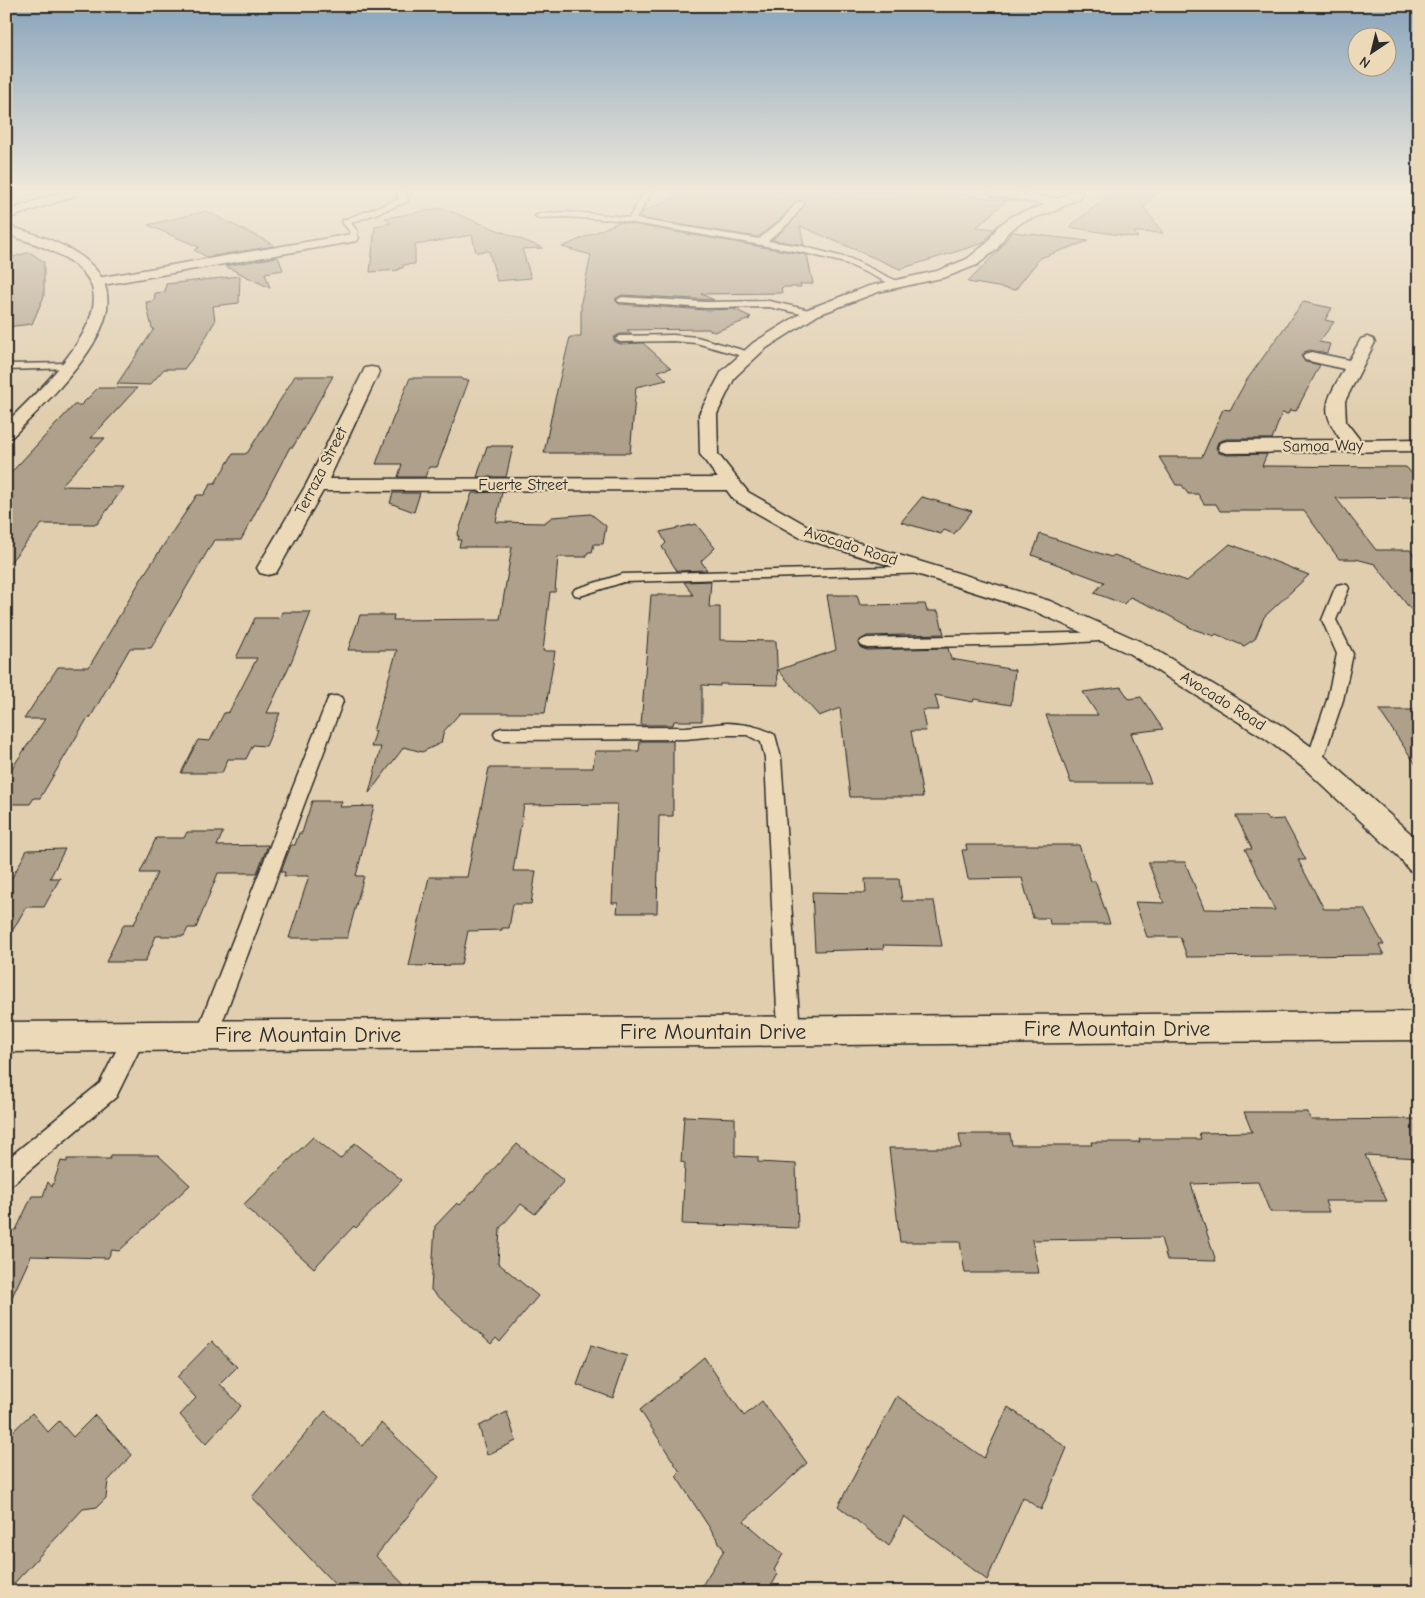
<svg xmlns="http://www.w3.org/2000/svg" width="1425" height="1598" viewBox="0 0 1425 1598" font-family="'Comic Neue',sans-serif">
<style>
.building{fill:#aea08a;stroke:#2b2b2b}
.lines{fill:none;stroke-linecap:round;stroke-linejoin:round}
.service-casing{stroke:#2b2b2b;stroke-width:3}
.minor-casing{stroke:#2b2b2b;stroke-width:3}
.tertiary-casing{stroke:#2b2b2b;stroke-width:3}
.secondary-casing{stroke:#2b2b2b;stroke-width:3}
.service{fill:#ecd9b7;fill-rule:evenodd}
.minor{fill:#ecd9b7;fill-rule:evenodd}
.tertiary{fill:#ecd9b7;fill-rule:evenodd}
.secondary{fill:#ecd9b7;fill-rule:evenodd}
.labels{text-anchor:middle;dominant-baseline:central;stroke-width:4.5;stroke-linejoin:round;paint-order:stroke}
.far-street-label{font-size:16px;fill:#2b2b2b;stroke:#ecd9b7}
.near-street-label{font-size:22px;fill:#2b2b2b;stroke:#ecd9b7}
</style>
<rect width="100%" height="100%" fill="#e0ceaf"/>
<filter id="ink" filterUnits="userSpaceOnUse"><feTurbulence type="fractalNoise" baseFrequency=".02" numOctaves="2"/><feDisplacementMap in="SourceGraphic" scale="10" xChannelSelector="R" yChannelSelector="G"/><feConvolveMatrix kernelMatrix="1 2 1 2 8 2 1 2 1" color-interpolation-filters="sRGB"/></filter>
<g filter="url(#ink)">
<!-- building -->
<g class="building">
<path d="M 688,192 L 949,192 L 1006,201 L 977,227 L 994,229 L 984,243 L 900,269 L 800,226 L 804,245 L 772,240 L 791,223 L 805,205 L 803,200 L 796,201 L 783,217 L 758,237 L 639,218 L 642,212 Z"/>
<path d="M 1113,192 L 1158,192 L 1144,208 L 1163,233 L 1134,232 L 1138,238 L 1069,227 Z"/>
<path d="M 442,208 L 543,248 L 522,249 L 531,278 L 497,281 L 489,251 L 476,252 L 472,235 L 415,245 L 415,264 L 403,265 L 403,268 L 399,268 L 399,270 L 370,272 L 375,226 L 391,223 L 385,218 Z"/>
<path d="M 206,211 L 274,245 L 274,246 L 207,257 L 194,250 L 199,247 L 148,225 Z"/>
<path d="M 619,222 L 807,255 L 813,284 L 800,284 L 801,287 L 784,287 L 781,288 L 782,293 L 701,294 L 714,300 L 622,295 L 616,298 L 616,301 L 619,304 L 706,310 L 734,309 L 751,317 L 748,318 L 750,319 L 714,332 L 708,329 L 627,330 L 632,334 L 620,334 L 614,337 L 614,341 L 620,344 L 643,343 L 671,368 L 658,371 L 667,380 L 636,387 L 630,453 L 544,453 L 554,403 L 570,337 L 581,337 L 581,302 L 591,255 L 562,247 Z"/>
<path d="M 1012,231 L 1013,232 L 1088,241 L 1040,258 L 1015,290 L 968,282 L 999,250 Z"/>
<path d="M 27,253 L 31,253 L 44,262 L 44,296 L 32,324 L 6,327 L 6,259 Z"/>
<path d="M 278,257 L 283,270 L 265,273 L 270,288 L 225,266 Z"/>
<path d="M 240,276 L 239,303 L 213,306 L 215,321 L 198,351 L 184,369 L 164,369 L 150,385 L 117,384 L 154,329 L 152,328 L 146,302 L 154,301 L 155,293 L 165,292 L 166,284 Z"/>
<path d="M 1303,302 L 1332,308 L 1325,320 L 1334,322 L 1319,342 L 1330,344 L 1327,353 L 1310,350 L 1304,352 L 1301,356 L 1305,362 L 1320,365 L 1296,411 L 1290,410 L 1288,414 L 1282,413 L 1272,439 L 1226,439 L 1218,442 L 1216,448 L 1219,453 L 1227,455 L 1267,454 L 1262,466 L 1406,467 L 1419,481 L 1419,497 L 1336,498 L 1376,550 L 1410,550 L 1419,561 L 1419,620 L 1375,564 L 1356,559 L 1339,559 L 1304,511 L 1220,511 L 1216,504 L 1204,504 L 1198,494 L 1188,494 L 1182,485 L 1176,485 L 1159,457 L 1202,457 L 1223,409 L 1230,410 L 1246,381 Z"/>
<path d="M 295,376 L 333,376 L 293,447 L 290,447 L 241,540 L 214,540 L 151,648 L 130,648 L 90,718 L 87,719 L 40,798 L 34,798 L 30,804 L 6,804 L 6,777 L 45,719 L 24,719 L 58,667 L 89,667 L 143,576 L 197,495 L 204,495 L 211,483 L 215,483 L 233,454 L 245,454 L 248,452 Z"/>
<path d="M 410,378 L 462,378 L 462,380 L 469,380 L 437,467 L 429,467 L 425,477 L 398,477 L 402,464 L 376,464 L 392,421 Z"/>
<path d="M 98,388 L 137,388 L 91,438 L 105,438 L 61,486 L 124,487 L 97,524 L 42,524 L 6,567 L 6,478 L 74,405 L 81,405 Z"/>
<path d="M 487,446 L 513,446 L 506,477 L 477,477 Z"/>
<path d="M 502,492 L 496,522 L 544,523 L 552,517 L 591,514 L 606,526 L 603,544 L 594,544 L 592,552 L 588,552 L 586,557 L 558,557 L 555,592 L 550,592 L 543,651 L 555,651 L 545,713 L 460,713 L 444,731 L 441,743 L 422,752 L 404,747 L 369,793 L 381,747 L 371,747 L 376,731 L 373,731 L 397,650 L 348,650 L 360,615 L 394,615 L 393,620 L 500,619 L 512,547 L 459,547 L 461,540 L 458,540 L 459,536 L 457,536 L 472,493 Z"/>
<path d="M 393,493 L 420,493 L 414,512 L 390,503 Z"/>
<path d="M 922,497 L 972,511 L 954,534 L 944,530 L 941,534 L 901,522 Z"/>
<path d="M 696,524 L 715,548 L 701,561 L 707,570 L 677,571 L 662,547 L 666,543 L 660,532 Z"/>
<path d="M 1040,534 L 1111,557 L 1114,555 L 1187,581 L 1230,544 L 1309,575 L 1264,617 L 1255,639 L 1244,646 L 1216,634 L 1214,636 L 1193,629 L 1155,608 L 1130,597 L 1124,604 L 1094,593 L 1104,582 L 1032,555 Z"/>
<path d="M 711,581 L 709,607 L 720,607 L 720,640 L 776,641 L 778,685 L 720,684 L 720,686 L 702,685 L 702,721 L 674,721 L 673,725 L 641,725 L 651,595 L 693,595 L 684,582 Z"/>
<path d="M 827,595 L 857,595 L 860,605 L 925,604 L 927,611 L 938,611 L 944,634 L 867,636 L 858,642 L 861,648 L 867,650 L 948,648 L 951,659 L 1015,670 L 1011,705 L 974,699 L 973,702 L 935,695 L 939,710 L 922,710 L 926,731 L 911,731 L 923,797 L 850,797 L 840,708 L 819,716 L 778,670 L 836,650 Z"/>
<path d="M 282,612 L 311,612 L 292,660 L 267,713 L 280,713 L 266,746 L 253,745 L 246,759 L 228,759 L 222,773 L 181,773 L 198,740 L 210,741 L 224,713 L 229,712 L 257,658 L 236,658 L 255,618 L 280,618 Z"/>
<path d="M 1121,687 L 1129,699 L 1141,697 L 1163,729 L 1131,733 L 1151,783 L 1071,783 L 1046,715 L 1098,715 L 1083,692 Z"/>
<path d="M 1379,710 L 1419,710 L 1419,769 Z"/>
<path d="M 640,741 L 673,741 L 673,816 L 659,816 L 657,913 L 617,913 L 618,903 L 612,903 L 617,804 L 524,805 L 513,871 L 536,871 L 531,904 L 513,904 L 509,928 L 502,928 L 502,930 L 468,931 L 461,965 L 409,966 L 429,877 L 467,877 L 489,768 L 593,768 L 595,751 L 639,751 Z"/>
<path d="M 312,801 L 342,801 L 340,807 L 374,806 L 356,876 L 364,876 L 347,938 L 289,938 L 309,876 L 284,876 L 285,872 L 281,872 L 291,845 L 295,845 L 299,833 L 302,833 Z"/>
<path d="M 1236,816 L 1266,816 L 1268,820 L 1284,819 L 1306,860 L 1298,860 L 1324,909 L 1364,909 L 1384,945 L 1379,945 L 1384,955 L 1187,957 L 1180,937 L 1147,937 L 1135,902 L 1164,903 L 1148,862 L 1185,862 L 1204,909 L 1275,910 L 1245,849 L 1252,849 Z"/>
<path d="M 187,832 L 223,832 L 217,846 L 268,845 L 257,873 L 218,873 L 196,928 L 188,928 L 184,936 L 156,936 L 145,962 L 106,962 L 124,924 L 134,924 L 157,873 L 140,873 L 156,838 L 184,838 Z"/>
<path d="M 966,845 L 1079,845 L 1091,881 L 1095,881 L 1110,924 L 1050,924 L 1049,918 L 1033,918 L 1022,878 L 968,879 L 962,850 L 967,850 Z"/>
<path d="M 65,849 L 50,878 L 60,878 L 44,907 L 26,907 L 6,942 L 6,878 L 12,878 L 27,850 Z"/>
<path d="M 865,879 L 899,879 L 902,901 L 934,901 L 942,946 L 883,945 L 884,949 L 815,951 L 812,892 L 866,893 Z"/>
<path d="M 1244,1112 L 1307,1112 L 1311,1120 L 1419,1119 L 1419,1158 L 1365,1155 L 1387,1201 L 1325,1201 L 1329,1212 L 1270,1212 L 1258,1182 L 1191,1184 L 1216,1261 L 1167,1260 L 1161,1238 L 1032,1240 L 1039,1273 L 965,1273 L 960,1242 L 900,1242 L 889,1148 L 961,1148 L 959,1134 L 1010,1134 L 1012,1145 L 1092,1145 L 1091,1142 L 1140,1142 L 1139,1139 L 1201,1139 L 1199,1133 L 1252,1132 Z"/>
<path d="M 684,1116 L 735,1118 L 735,1156 L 758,1157 L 758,1162 L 796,1164 L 798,1228 L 682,1224 L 685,1163 L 681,1162 Z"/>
<path d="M 313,1137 L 340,1159 L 355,1143 L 402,1180 L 356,1228 L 354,1226 L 314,1268 L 243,1205 Z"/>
<path d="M 517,1144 L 564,1181 L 535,1214 L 521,1204 L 500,1228 L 498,1263 L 538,1296 L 500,1342 L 496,1338 L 491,1344 L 431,1290 L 435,1226 L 457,1203 L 460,1205 Z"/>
<path d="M 111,1155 L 158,1155 L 190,1185 L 119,1251 L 112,1250 L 108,1258 L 31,1256 L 6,1310 L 6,1230 L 16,1230 L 32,1196 L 43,1196 L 48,1182 L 52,1187 L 61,1161 L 67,1162 L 67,1159 L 110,1159 Z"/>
<path d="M 212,1341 L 237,1367 L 220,1384 L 241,1406 L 206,1444 L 180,1415 L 196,1398 L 177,1377 Z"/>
<path d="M 591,1345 L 627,1356 L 613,1398 L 577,1385 Z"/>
<path d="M 704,1357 L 744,1416 L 762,1401 L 807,1463 L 744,1521 L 783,1554 L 774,1570 L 778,1574 L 768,1592 L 698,1592 L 724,1550 L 676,1476 L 680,1472 L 640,1410 Z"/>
<path d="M 897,1396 L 984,1458 L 1008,1407 L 1067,1448 L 1041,1510 L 1023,1497 L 987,1580 L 904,1516 L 889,1546 L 838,1506 Z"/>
<path d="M 325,1411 L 362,1446 L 381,1423 L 439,1477 L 376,1556 L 411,1592 L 342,1592 L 252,1497 Z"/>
<path d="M 507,1412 L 516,1441 L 487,1455 L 479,1426 Z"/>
<path d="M 32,1413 L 48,1432 L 59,1421 L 73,1437 L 95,1415 L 132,1455 L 108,1481 L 106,1498 L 97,1507 L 83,1509 L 6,1592 L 6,1438 Z"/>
</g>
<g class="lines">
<defs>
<g id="service">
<path d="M 396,192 L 404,192 L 408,200 L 407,202 L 351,223 L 358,232 L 355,240 L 349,240 L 350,232 L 342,222 L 343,220 L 399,199 Z"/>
<path d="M 644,192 L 652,192 L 636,219 L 759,239 L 784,218 L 797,202 L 803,202 L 804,204 L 790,222 L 768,241 L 801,246 L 851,259 L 901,283 L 899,285 L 893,285 L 845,263 L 801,252 L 617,220 L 564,217 L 539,218 L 535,216 C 546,208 613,215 629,218 Z"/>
<path d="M 622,297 L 706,302 L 769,301 L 814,311 L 816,313 L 811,316 L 769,307 L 706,308 L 619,302 L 617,300 Z"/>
<path d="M 673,335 L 697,337 L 753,353 L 754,355 L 749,358 L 696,343 L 673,341 L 620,342 L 615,339 L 620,336 Z"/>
<path d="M 69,363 L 73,364 L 74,366 L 73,368 L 6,370 L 6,364 Z"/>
<path d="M 927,566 L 934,570 L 932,573 L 624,582 L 580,596 L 575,595 L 573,592 L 575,589 L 623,574 Z"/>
<path d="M 1342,584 L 1347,585 L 1349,588 L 1336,620 L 1353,654 L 1343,700 L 1322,762 L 1320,766 L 1314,768 L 1308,766 L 1306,762 L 1327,700 L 1337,654 L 1322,620 L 1335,588 L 1337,585 Z"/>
<path d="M 1111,632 L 1116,634 L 1118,637 L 1116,640 L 1032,645 L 867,648 L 862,646 L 859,643 L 862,640 L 867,638 Z"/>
<path d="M 335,696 L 341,697 L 343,701 L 217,1036 L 214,1043 L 206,1045 L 198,1043 L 195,1036 L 327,701 L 329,697 Z"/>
<path d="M 727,723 C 744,724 760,726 775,735 L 781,758 L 800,1031 L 796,1038 L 789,1040 L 782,1038 L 778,1031 L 765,758 L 761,742 L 747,735 L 727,735 L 686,739 L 502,740 L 496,738 L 494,734 L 496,730 L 502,728 L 686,727 Z"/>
<path d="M 135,1027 L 143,1029 L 146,1036 L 116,1097 L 14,1183 L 6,1186 L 6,1160 L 100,1083 L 127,1029 Z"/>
</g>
<g id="minor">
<path d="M 62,192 L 79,192 L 77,195 L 6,219 L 6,211 Z"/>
<path d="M 987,192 L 1014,192 L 1059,199 L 1065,203 L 1059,207 L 993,196 Z"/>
<path d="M 352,234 L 357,235 L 359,238 L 357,241 L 97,286 L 92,285 L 90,282 L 92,279 L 97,278 Z"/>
<path d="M 1367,337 L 1373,339 L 1375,342 L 1345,401 L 1346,422 L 1360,440 L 1419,439 L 1419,451 L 1227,453 L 1220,451 L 1218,447 L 1220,443 L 1227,441 L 1341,440 C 1318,408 1327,401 1344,369 L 1305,360 L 1303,357 L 1305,354 L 1311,352 L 1349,360 L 1361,339 Z"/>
<path d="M 371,367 L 377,368 L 379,372 L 329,479 L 731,478 L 738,480 L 741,484 L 738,488 L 731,490 L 323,491 L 276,573 L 268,575 L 260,573 L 257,568 L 306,485 L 363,372 L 365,368 Z"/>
</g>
<g id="tertiary">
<path d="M 1070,192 L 1082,192 L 1079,198 L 1055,211 L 1024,221 L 1008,232 L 997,249 L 977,265 L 946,277 L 878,292 L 818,315 L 765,349 L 735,377 L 717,414 L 718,454 L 748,492 L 813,529 L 1050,601 L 1146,644 L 1284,727 L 1323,755 L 1418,840 L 1419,873 L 1409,870 L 1398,856 L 1305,769 L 1266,739 L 1130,654 L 1034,611 L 799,537 L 734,500 L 700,454 L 699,414 L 722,371 L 753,343 L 808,309 L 869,286 L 937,271 L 967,259 L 987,243 L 998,226 L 1014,215 L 1045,205 Z"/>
<path d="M 6,226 C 180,269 95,354 12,437 L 6,438 L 6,423 C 33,396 120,318 86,276 C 68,253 33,243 6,234 Z"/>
</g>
<path id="secondary" d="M 1419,1012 L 1419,1040 L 6,1052 L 6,1022 Z"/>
</defs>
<!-- service casing -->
<use href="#service" class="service-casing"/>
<!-- minor casing -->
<use href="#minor" class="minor-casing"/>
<!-- tertiary casing -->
<use href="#tertiary" class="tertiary-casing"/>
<!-- secondary casing -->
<use href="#secondary" class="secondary-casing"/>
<!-- service -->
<use href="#service" class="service"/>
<!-- minor -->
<use href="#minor" class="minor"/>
<!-- tertiary -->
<use href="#tertiary" class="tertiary"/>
<!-- secondary -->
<use href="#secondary" class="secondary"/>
</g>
</g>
<!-- sky -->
<linearGradient id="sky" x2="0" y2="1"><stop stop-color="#88a4bc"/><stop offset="0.46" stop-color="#f1e9db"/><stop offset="1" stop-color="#f1e9db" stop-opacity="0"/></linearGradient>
<rect width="1425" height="415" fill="url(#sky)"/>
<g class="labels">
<!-- far-street labels -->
<g class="far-street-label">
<text transform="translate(1323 446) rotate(-1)">Samoa Way</text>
<text transform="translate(321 471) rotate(-63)">Terraza Street</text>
<text x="523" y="485">Fuerte Street</text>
<text transform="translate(851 546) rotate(18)">Avocado Road</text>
<text transform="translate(1223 701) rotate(32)">Avocado Road</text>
</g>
<!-- near-street labels -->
<g class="near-street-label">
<text x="1117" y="1029">Fire Mountain Drive</text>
<text x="713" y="1032">Fire Mountain Drive</text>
<text x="308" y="1035">Fire Mountain Drive</text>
</g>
</g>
<!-- margin -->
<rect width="1425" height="1598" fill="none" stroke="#ecd9b7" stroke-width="25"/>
<rect x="12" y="12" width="1400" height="1573" fill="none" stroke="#2b2b2b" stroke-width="2" filter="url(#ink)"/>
<!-- north arrow -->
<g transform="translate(1372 52) rotate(215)"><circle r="24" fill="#ecd9b7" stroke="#9f937f"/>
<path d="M0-4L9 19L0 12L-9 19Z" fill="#2b2b2b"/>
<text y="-8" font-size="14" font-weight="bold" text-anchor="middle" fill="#2b2b2b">N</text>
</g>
</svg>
